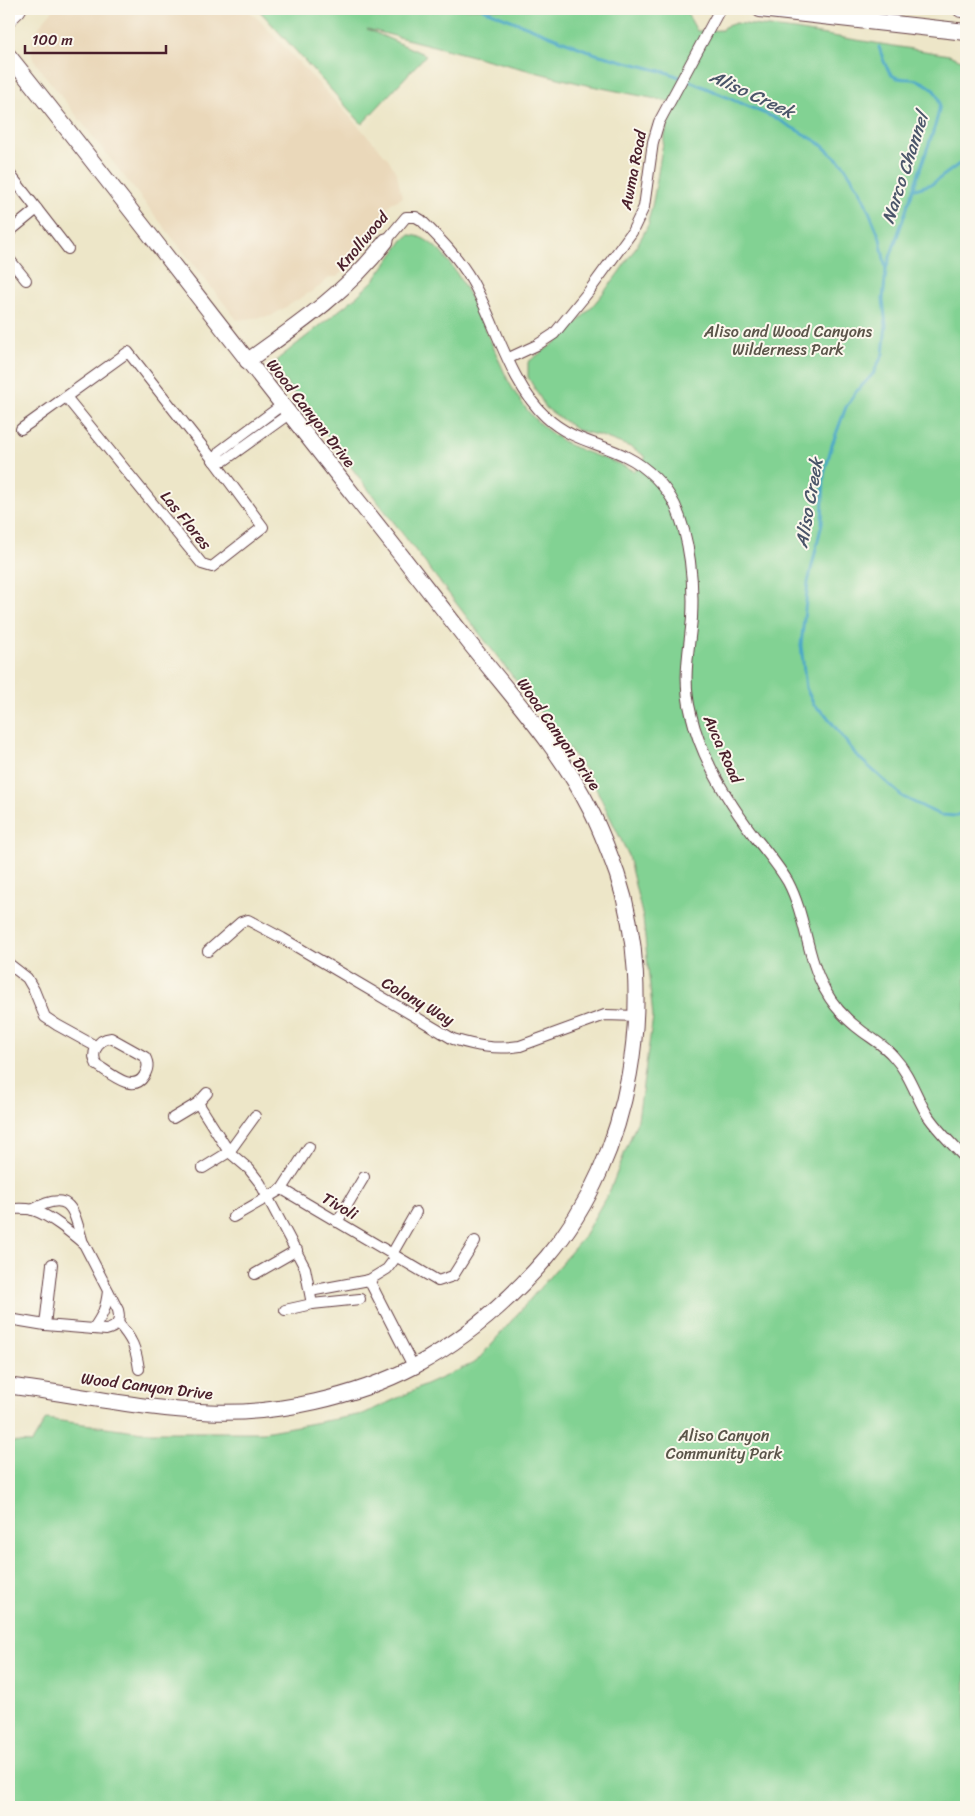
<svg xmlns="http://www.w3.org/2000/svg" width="975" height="1816" viewBox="0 0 975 1816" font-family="Sriracha,sans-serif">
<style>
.built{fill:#ead8ba}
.green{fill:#82d293;stroke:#66785f}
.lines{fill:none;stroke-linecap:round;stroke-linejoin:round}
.stream{stroke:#49a7c7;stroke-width:3}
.street-casing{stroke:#623d43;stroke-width:12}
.secondary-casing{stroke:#623d43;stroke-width:17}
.primary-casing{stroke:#623d43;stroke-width:18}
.street{stroke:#fff;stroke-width:10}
.secondary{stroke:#fff;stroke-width:15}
.primary{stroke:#fff;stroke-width:16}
.labels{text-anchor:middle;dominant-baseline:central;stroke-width:4;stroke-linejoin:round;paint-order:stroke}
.street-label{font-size:16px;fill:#4a1f2b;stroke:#fbf7ec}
.park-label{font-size:16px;fill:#5b554a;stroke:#fbf7ec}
.water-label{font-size:18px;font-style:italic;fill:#4a5569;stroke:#fbf7ec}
</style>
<rect width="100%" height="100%" fill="#fbf7ec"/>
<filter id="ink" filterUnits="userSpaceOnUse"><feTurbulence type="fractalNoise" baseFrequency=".02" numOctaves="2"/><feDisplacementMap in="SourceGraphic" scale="10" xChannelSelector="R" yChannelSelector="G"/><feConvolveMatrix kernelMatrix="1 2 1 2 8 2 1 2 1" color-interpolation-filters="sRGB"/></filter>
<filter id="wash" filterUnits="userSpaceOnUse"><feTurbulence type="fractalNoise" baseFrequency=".0096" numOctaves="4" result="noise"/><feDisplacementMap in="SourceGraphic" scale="20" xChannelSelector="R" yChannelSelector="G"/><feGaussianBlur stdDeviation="1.12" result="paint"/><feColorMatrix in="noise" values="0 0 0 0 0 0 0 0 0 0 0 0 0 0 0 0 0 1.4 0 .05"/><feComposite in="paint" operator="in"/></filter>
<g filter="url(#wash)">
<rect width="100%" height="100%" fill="#ede6c8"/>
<!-- built -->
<path class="built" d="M 54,9 L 246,9 L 258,19 L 376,145 L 389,160 L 397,174 L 402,198 L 391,203 L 382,216 L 373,237 L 356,258 L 337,277 L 330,277 L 319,287 L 271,316 L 237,320 L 39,68 L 32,56 L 32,39 L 41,24 Z"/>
<!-- green -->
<path class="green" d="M 258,9 L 665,9 L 687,13 L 697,31 L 722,30 L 724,27 L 736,23 L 795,30 L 949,55 L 966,62 L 966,1807 L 9,1807 L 9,1442 L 32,1443 L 46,1419 L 143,1432 L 264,1432 L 363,1414 L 476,1362 L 582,1239 L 610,1190 L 638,1119 L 653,1017 L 643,918 L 627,852 L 591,778 L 277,371 L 278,359 L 356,297 L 374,280 L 403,240 L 409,235 C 455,235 491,348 510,384 C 515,393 522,404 529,412 C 538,424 560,441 574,447 C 594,456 615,461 634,471 L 646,457 L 633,448 L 601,436 L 577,430 L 546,408 L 528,377 L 528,362 C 540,353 557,342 567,333 C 596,305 632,259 649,223 L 648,221 C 660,182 658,141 676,103 L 582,84 L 367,29 L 426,55 L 362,124 Z"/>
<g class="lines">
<!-- stream -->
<g class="stream">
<path d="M 483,9 L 596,54 L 669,73 L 692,82 L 775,118 L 818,142 L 843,164 L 861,192 L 880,238 L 886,270 L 883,300 L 886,325 L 883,354 L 873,374 L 855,393 L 846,407 L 832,445 L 824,474 L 822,523 L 808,583 L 801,645 L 806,688 L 814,705 L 826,715 L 857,756 L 903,797 L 940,815 L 956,816 L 966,810"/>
<path d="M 879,47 C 882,56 885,68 892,75 C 898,80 904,78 911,79 C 918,79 923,82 929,86 C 945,98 939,112 934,129 L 886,269"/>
<path d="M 915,189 L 932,184 L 966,159"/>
</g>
</g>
</g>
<g filter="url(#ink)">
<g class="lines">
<defs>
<g id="street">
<path d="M 9,173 L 68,249"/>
<path d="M 9,232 L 37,209"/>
<path d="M 386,241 L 406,217 L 416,217 L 421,220 C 440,239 459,258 472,281 C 496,323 510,384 546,417 C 572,441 598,442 627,457 C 647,467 666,486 675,505 C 690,538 694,582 692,618 C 689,653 682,678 691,714 C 701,758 727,800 754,836 C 766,851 778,865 788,882 C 806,916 806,956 825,990 C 834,1007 848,1021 863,1032 C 874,1040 885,1046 894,1057 C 910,1074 916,1097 928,1116 C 939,1132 953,1145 966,1159"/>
<path d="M 9,259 L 26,280"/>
<path d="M 509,358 L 537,345 L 554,334 L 589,291 L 632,232 L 644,207 L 653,142 L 659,122 L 720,9"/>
<path d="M 21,429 L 31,422 L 128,352 L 214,461 L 263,527 L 212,567 L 202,564 L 66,397"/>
<path d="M 214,461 L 225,460 L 289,414"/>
<path d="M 214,461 L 220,451 L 282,405"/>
<path d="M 208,951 L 241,922 L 248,920 L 282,938 L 453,1039 C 476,1046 496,1050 520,1046 L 605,1015 L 637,1016"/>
<path d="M 9,964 L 27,978 L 34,990 L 45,1017 L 57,1025 L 97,1047"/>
<path d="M 111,1038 L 145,1057 C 149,1064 148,1069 144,1076 C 133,1094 110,1073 97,1065 C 90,1054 97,1039 111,1038 Z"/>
<path d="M 198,1103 L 229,1152 L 249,1169 L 260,1183 L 305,1268 L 312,1304"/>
<path d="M 173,1118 L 198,1103 L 207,1093"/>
<path d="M 203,1168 L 229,1152 L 255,1116"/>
<path d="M 282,1189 L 309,1147"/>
<path d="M 9,1209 C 17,1209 25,1208 33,1210 C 51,1216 70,1232 84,1244 L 118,1310 C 121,1322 117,1327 106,1330 L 45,1325 L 9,1319"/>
<path d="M 32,1210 C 72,1188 73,1210 83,1243"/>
<path d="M 233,1217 L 282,1189 L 438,1281 L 453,1276 L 475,1241"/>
<path d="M 337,1222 L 364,1177"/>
<path d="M 392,1254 L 416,1212"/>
<path d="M 255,1274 L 297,1250"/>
<path d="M 369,1280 L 387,1269 L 396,1257"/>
<path d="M 310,1291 L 369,1280 L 413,1366"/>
<path d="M 285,1310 L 312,1304 L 360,1299"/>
<path d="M 118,1323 C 132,1339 136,1348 139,1369"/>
<path d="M 45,1325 L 52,1264"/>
<path d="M 93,1329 C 103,1315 106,1308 108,1291"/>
</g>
<g id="secondary">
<path d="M 9,56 C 127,203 241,354 359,502 C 397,549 434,598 471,645 C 513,698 560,749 590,809 C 601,830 609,852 617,874 C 658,998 632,1157 547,1257 C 510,1300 465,1339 415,1366 C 356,1397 276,1415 209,1412 C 142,1409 75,1394 9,1386"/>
<path d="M 247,361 C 298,325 348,291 386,241"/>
</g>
<g id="primary">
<path d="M 760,9 L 966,32"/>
<path d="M 961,9 L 966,9"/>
<path d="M 9,18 L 18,9"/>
</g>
</defs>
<!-- street casing -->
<use href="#street" class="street-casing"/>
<!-- secondary casing -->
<use href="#secondary" class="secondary-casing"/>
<!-- primary casing -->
<use href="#primary" class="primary-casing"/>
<!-- street -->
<use href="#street" class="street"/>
<!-- secondary -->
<use href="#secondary" class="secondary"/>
<!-- primary -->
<use href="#primary" class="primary"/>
</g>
</g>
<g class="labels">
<!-- street labels -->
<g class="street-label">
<text transform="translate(633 170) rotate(-79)">Awma Road</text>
<text transform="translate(362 241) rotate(-50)">Knollwood</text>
<text transform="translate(311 413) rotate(52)">Wood Canyon Drive</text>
<text transform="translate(186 520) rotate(51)">Las Flores</text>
<text transform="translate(559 734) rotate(55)">Wood Canyon Drive</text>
<text transform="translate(723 749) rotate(66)">Avca Road</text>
<text transform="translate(418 1001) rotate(30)">Colony Way</text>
<text transform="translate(340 1206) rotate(30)">Tivoli</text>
<text transform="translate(147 1386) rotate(7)">Wood Canyon Drive</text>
</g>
<!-- park labels -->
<g class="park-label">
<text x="788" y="331">Aliso and Wood Canyons<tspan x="788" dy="18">Wilderness Park</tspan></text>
<text x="724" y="1435">Aliso Canyon<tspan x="724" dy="18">Community Park</tspan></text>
</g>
<!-- water labels -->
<g class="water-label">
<text transform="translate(752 94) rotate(25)">Aliso Creek</text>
<text transform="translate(905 168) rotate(-72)">Narco Channel</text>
<text transform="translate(809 503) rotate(-80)">Aliso Creek</text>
</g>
</g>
<!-- margin -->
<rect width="975" height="1816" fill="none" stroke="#fbf7ec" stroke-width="30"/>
<!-- scale -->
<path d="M25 45v8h141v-8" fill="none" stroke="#4a1f2b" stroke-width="2.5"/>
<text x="32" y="45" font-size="15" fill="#4a1f2b" stroke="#fbf7ec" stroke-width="4" paint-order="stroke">100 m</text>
</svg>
